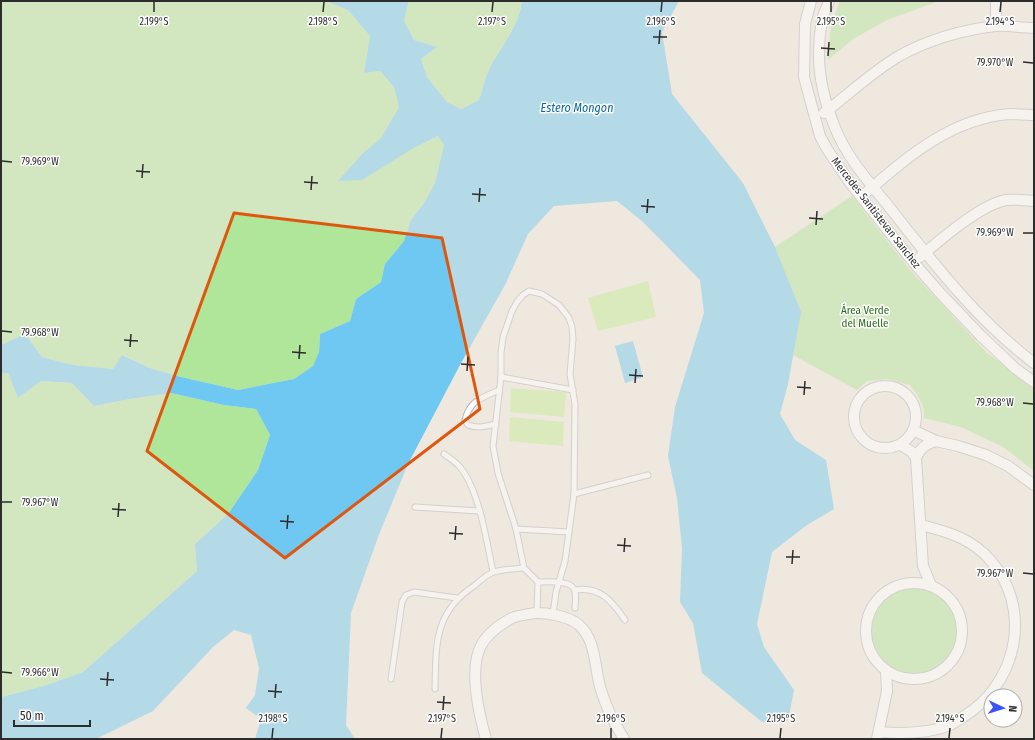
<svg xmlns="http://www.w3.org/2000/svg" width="1035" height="740" viewBox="0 0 1035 740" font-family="'Fira Sans Condensed',sans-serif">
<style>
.green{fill:#afe699}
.pitch{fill:#c3ed94}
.water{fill:#6ec8f2}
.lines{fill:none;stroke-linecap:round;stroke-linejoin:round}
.service-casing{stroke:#b2b3c0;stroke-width:7}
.minor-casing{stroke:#b2b3c0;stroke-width:12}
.service{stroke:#fff;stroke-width:5}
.minor{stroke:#fff;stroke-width:10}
.marked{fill:none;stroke:#df570e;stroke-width:3;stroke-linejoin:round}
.ticks{fill:none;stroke:#2c2c2c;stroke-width:1.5}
.labels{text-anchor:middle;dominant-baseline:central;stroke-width:3;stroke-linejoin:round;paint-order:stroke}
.street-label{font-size:11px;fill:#2c2c2c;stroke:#fff}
.park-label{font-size:11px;fill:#256c18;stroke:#fff}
.water-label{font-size:12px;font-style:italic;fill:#0966a2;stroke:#fff}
.ticks-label{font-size:10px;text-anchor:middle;fill:#2c2c2c;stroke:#fff;stroke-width:3;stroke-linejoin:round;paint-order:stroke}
</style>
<rect width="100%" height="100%" fill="#eee8de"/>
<!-- green -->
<g class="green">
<path d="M 1,1 L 326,1 L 348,10 L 370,36 L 364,73 L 380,71 L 394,87 L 399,107 L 381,138 L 364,152 L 412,149 L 438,136 L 444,144 L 435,183 L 424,203 L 411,220 L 404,241 L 385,264 L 381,282 L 356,299 L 350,321 L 320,334 L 319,352 L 313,366 L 294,379 L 238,390 L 181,377 L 150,368 L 123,355 L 113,369 L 73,365 L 42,357 L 25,334 L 1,345 Z"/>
<path d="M 409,1 L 522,1 C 519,25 504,43 493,62 C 486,74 483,88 479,100 L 461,109 L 447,102 L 427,77 L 421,59 L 436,47 L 414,40 L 404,21 Z"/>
<path d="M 840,1 L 939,1 L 887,20 L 853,39 L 828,60 L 831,25 Z"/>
<path d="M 852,196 L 910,270 L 987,353 L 1034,386 L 1034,471 L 1003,447 L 961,427 L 924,418 C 925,404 918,396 910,385 L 887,379 L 867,381 L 857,390 L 793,355 L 800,312 L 775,247 Z"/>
<path d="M 1,373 L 8,373 L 18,398 L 41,381 L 72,383 L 94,406 L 130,399 L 171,393 L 224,405 L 256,409 L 270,435 L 258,470 L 228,514 L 195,544 L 197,571 L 83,672 L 44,686 L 1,697 Z"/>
<circle cx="914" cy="631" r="48"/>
</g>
<!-- pitch -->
<g class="pitch">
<path d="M 648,281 L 656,317 L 598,331 L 588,298 Z"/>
<path d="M 511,388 L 566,392 L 564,417 L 510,412 Z"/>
<path d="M 510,417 L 564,422 L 563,446 L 509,441 Z"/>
</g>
<!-- water -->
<g class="water">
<path d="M 326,1 L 426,1 L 409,1 L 404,21 L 414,40 L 437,47 L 421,59 L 427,77 L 447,102 L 461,109 L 479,100 C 483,88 486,74 493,62 C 504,43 519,25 522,1 L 679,1 L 662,32 L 672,94 L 743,183 L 775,247 L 801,312 L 788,384 L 780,414 L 795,440 L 826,460 L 834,509 L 807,525 L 772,552 L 757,624 L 764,647 L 794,690 L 788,721 L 762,722 L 702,673 L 693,623 L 680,602 L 682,548 L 677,498 L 668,456 L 675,407 L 704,313 L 700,280 L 642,221 L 617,201 L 554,206 L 528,234 L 505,285 L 461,363 L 408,464 L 378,537 L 351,613 L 346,725 L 355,739 L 255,739 L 261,719 L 246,708 L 255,695 L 259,668 L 251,635 L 234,630 L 213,647 L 153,711 L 96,739 L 1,739 L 1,697 L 44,686 L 83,672 L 197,571 L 195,544 L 228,514 L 258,470 L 270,435 L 256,409 L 224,405 L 171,393 L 130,399 L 94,406 L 72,383 L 41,381 L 18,398 L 8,373 L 1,373 L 1,345 L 25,334 L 42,357 L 73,365 L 113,369 L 122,355 L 150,368 L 181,377 L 238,390 L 294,379 L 313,366 L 319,352 L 320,334 L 350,321 L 356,299 L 381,282 L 385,264 L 404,241 L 411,220 L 424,203 L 435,183 L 444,145 L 438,136 L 412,149 L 362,180 L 338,181 L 364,152 L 381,138 L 399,107 L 394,87 L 380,71 L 364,73 L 370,36 L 348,10 Z"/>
<path d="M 633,341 L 643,377 L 625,383 L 615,346 Z"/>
</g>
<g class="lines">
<defs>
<g id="service">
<path d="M 501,377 L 573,390"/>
<path d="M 496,424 C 486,426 478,429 468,425 L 465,420 C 470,400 482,398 499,390"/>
<path d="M 444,454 C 449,458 455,461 459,466 C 479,488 487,543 493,572"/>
<path d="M 574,494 L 648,475"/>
<path d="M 415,507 L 479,511"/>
<path d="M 516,529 L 569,532"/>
<path d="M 575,590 C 600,586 612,601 625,620"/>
<path d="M 537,612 L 538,582"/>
<path d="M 553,614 L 556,592 L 565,561 L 574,494 L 575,404 L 570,374 L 573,339 L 572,327 L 569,318 L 559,305 L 542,294 L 529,291 L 523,295 L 517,302 L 512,311 L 503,337 L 501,353 L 501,377 L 493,446 L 498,473 L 516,529 L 524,568 L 538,582 C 547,582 570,580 574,589 C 577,594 575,602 575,608"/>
<path d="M 391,679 L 402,602 L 406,595 L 414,592 L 457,598"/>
<path d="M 435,689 C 436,645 434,612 474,586 C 480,581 487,574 494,572 C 503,569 515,569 524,568"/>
</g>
<g id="minor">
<path d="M 811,1 L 805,24 L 804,77 L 820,136 L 827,149 L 850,183 L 913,262 L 941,294 L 981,336 L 1016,369 L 1034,382"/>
<path d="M 829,1 C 827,8 823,14 822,21 C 815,56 821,93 834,125 C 846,157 869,182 890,208 C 934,264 977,320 1034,363"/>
<path d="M 996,26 L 996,1"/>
<path d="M 824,113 C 849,94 872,72 899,56 C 928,40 962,30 995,26 C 1007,25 1021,28 1034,28"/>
<path d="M 861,197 C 905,159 949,119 1009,114 C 1017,114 1026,115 1034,115"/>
<path d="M 920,257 C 940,240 980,205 1006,200 C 1015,199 1025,200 1034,201"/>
<circle cx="885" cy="417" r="31"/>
<path d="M 913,430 L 936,441 L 958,446 L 986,455 L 1008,466 L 1034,485"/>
<path d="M 901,445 L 912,452 L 916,458"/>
<circle cx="914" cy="631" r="48"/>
<path d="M 931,585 L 923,566 L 916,458 C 920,448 926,444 936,441"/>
<path d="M 879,732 C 903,734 928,734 950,725 C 958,721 966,715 973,710 C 1019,675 1030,607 992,562 C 973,539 949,532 921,525"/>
<path d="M 486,739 C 479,714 468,667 482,644 C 488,633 501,624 512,618 C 517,616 524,615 529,614 C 542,611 569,616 579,625 C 597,641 594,668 601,690 C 606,707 614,723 624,739"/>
<path d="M 877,739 L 887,691 L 886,671"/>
</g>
</defs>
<!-- service casing -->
<use href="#service" class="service-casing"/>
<!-- minor casing -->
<use href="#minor" class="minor-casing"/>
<!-- service -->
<use href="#service" class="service"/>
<!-- minor -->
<use href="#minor" class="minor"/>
</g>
<!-- marked area -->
<path d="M0 0H1035V740H0ZM 234,213 L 442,238 L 480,409 L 285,558 L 147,451 Z" fill="#eee8de" fill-opacity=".55" fill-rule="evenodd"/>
<path class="marked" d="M 234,213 L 442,238 L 480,409 L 285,558 L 147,451 Z"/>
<!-- ticks -->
<path class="ticks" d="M 154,12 L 154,2M 323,12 L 324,2M 492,12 L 493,2M 661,12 L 662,2M 831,12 L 831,2M 1000,12 L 1001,2M 653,37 L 667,37M 659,44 L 660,30M 821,48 L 835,49M 828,56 L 829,42M 1023,62 L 1033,63M 2,161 L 12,162M 136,171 L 150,172M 142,178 L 143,164M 304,182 L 318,183M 311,190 L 312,176M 472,194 L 486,195M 479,202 L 480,188M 641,206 L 655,207M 647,213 L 648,199M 809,218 L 823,219M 816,225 L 817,211M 1023,233 L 1033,233M 2,331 L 12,332M 124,340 L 138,341M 130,347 L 131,334M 292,352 L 306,353M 299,359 L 300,345M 461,364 L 475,365M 467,371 L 468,357M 629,375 L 643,376M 635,383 L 636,369M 797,387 L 811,388M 804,395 L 805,381M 1023,403 L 1033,404M 2,502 L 12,502M 112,509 L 126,510M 118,517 L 119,503M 280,521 L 294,522M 287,529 L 288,515M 449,533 L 463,534M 455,540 L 456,526M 617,545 L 631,546M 624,552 L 625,538M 786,557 L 800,557M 792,564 L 793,550M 1023,573 L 1033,574M 2,672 L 12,673M 100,679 L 114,680M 107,686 L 108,672M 268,691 L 282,692M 275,698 L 276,684M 437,702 L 451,703M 443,710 L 444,696M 272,738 L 273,728M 441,738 L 442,728M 611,738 L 611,728M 780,738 L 781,728M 949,738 L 950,728"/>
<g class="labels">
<!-- street labels -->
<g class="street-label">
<text transform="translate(876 213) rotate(52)">Mercedes Santistevan Sanchez</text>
</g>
<!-- park labels -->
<g class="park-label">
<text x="865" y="310">Área Verde<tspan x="865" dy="13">del Muelle</tspan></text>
</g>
<!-- water labels -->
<g class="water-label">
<text x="577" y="108">Estero Mongon</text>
</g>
</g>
<g class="ticks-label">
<text x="154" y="25">2.199°S</text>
<text x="323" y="25">2.198°S</text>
<text x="492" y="25">2.197°S</text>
<text x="661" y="25">2.196°S</text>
<text x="831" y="25">2.195°S</text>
<text x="1000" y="25">2.194°S</text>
<text x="995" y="66">79.970°W</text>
<text x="40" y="165">79.969°W</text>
<text x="995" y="236">79.969°W</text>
<text x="40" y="336">79.968°W</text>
<text x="995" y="406">79.968°W</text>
<text x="40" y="506">79.967°W</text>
<text x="995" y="577">79.967°W</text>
<text x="40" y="676">79.966°W</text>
<text x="273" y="722">2.198°S</text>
<text x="442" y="722">2.197°S</text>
<text x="611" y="722">2.196°S</text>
<text x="781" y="722">2.195°S</text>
<text x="950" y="722">2.194°S</text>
</g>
<!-- border -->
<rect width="1035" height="740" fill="none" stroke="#2c2c2c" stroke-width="4"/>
<!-- north arrow -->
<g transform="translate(1003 708) rotate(94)"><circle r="19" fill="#ffffff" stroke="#ababab"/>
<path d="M0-3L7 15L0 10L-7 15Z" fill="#3954ff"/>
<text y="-6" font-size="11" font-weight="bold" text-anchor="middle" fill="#2c2c2c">N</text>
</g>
<!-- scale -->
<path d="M14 720v6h76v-6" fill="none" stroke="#2c2c2c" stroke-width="2"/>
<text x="20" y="720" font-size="12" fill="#2c2c2c" stroke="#ffffff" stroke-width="3" paint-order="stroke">50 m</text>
</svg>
